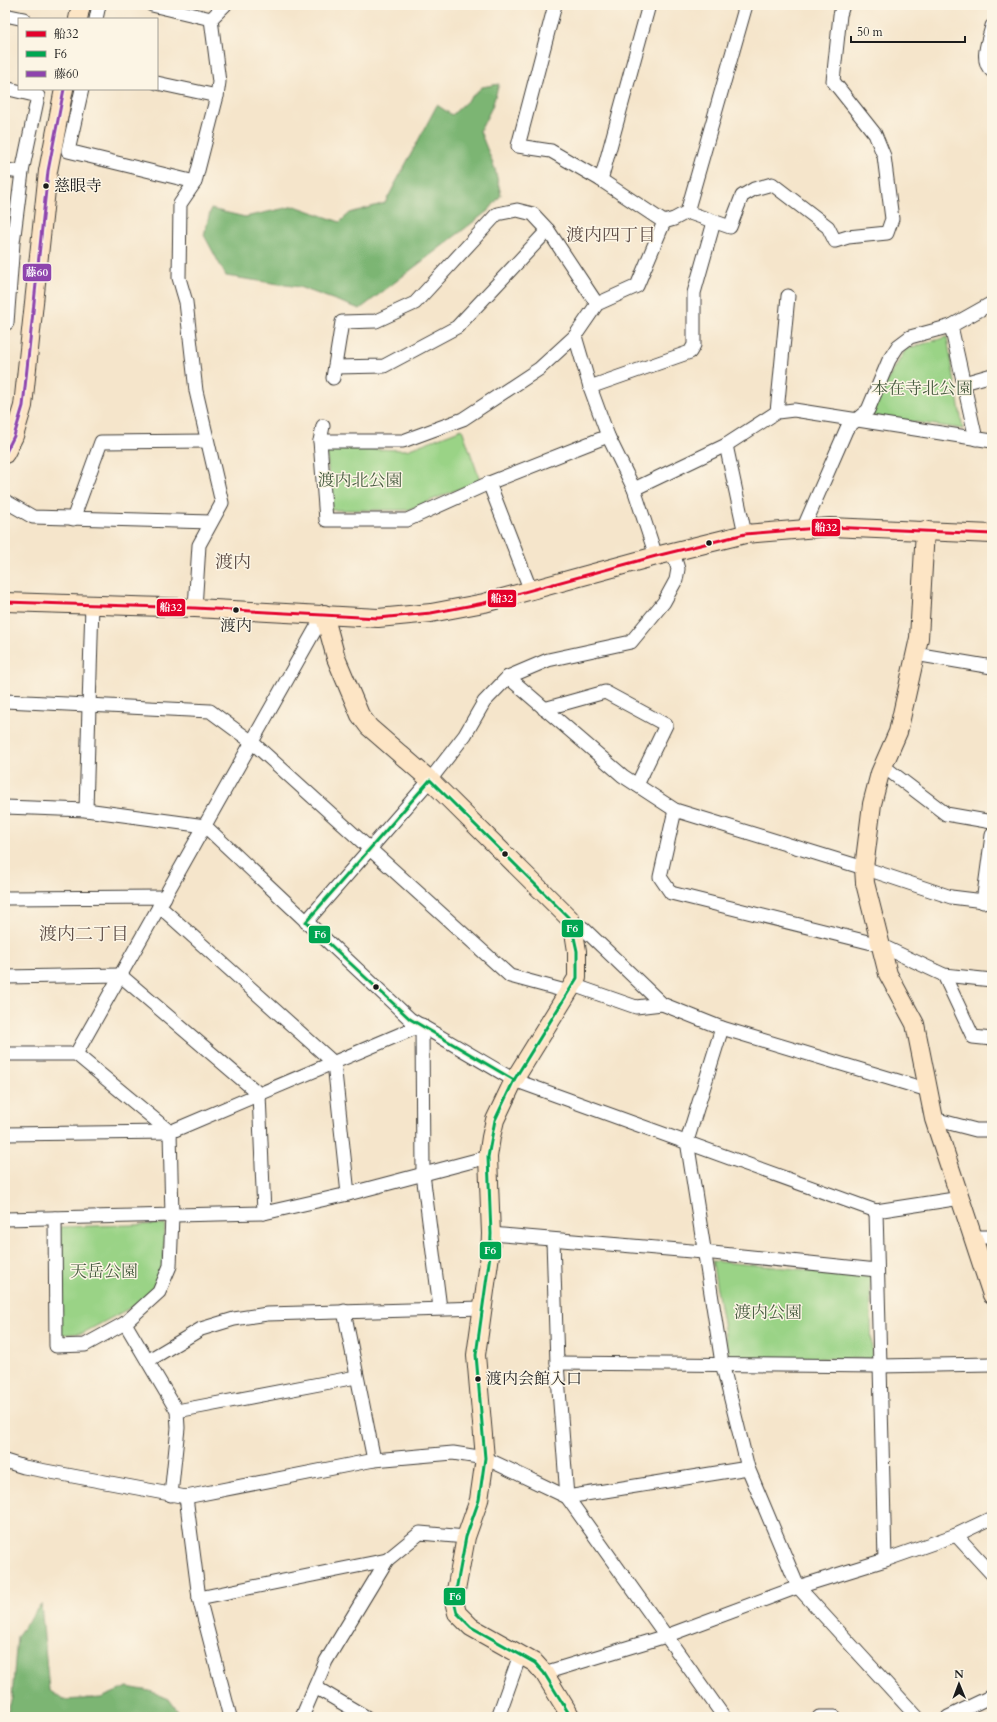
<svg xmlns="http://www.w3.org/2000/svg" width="997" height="1722" viewBox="0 0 997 1722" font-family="Cardo,'Noto Serif JP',serif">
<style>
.green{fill:#9ad386;stroke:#5b7851}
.forest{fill:#7bb573;stroke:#4c6848}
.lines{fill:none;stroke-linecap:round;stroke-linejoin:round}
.street-casing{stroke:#3d3a36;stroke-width:15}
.secondary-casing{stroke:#3d3a36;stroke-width:20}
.street{stroke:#fff;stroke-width:13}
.secondary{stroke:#fde5c5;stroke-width:18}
.bus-1-casing{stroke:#fcf5e5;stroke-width:6}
.bus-2-casing{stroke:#fcf5e5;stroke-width:6}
.bus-3-casing{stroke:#fcf5e5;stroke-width:6}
.bus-1{stroke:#e4002b;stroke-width:3}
.bus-2{stroke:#00a651;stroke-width:3}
.bus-3{stroke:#8e44ad;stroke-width:3}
.bus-dot{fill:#1c1c1c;stroke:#fcf5e5;stroke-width:1.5}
.labels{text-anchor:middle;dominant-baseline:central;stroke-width:3;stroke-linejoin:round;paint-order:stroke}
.bus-label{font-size:16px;fill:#1c1c1c;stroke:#fcf5e5;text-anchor:start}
.park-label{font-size:17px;fill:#485c41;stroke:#fcf5e5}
.neighbourhood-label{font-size:18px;fill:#5e4d46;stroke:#fcf5e5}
.line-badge{stroke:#fcf5e5;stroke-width:1.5}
.badge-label{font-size:11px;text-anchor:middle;font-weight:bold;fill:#fff}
</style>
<rect width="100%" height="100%" fill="#fcf5e5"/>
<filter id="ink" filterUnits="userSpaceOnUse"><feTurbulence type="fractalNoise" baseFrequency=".025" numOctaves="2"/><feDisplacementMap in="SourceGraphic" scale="8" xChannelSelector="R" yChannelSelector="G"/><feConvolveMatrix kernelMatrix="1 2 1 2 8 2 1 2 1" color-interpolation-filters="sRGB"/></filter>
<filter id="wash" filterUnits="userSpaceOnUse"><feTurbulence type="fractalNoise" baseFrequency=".012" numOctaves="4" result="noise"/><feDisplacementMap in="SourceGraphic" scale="16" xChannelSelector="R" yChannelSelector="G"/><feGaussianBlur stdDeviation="0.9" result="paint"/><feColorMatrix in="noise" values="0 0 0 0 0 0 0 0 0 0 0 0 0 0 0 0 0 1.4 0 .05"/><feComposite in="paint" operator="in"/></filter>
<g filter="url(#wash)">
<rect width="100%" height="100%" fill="#f5e5cb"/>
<!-- green -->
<g class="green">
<path d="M 947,337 L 963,429 L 867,415 L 906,349 Z"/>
<path d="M 462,429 L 480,480 L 408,510 L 330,510 L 327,448 L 407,450 Z"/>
<path d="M 165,1224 L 163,1266 L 153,1288 L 139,1303 L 83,1333 L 59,1335 L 59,1227 Z"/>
<path d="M 712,1261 L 870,1276 L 872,1359 L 729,1357 Z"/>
</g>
<!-- forest -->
<g class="forest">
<path d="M 499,84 L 492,107 L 480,131 L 495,169 L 501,195 L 489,210 L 360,309 L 299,287 L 226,276 L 204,235 L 211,209 L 245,217 L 295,206 L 340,222 L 350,213 L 385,203 L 437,105 L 452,115 L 482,87 Z"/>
<path d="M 41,1604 L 49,1690 L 63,1700 L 101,1698 L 127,1687 L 150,1691 L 169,1699 L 182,1717 L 6,1717 L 12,1698 L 17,1636 Z"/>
</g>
</g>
<g filter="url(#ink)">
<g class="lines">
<defs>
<g id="street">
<path d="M 152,5 L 211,19"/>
<path d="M 555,5 L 518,146 L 551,151 L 601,180 L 664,222 L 674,219 L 687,212 L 746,5"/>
<path d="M 5,15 L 24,19"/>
<path d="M 96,19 L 99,5"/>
<path d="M 992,26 C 989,40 979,61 992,71"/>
<path d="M 157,83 L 217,96"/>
<path d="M 5,88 L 38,96 L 22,172 L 13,243 L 7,323 L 5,323"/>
<path d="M 82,89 L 68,151 L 195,182"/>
<path d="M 5,170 L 22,172"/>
<path d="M 601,180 L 649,5"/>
<path d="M 687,212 L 730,227 L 742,196 L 754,189 L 772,184 L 828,227 L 835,241 L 848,237 L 887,233 L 892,219 L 884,156 L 875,134 L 833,81 L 840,15 L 843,5"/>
<path d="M 951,326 L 976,439"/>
<path d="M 575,336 L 590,387 L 608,436 L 634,489 L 656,556"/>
<path d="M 335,367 L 384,366 L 457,327 L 548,230"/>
<path d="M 333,378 L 342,322 L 376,321 L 415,303 L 497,214 L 517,210 L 533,214 L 548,230 L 597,304"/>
<path d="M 964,383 L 992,375"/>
<path d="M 590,387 L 690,352 L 694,345 L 694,293 L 714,222"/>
<path d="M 777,412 L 788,296"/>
<path d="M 323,426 L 320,441 L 326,520 L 407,520 L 489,483 L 608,436"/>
<path d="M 320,441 L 403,441 L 463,419 L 539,369 L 575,336 L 597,304 L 637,286 L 664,222"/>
<path d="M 726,445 L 745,534"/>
<path d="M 489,483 L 531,591"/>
<path d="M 634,489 L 726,445 L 777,412 L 794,410 L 992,441"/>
<path d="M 5,501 L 33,517 L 211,522"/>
<path d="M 73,519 L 101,442 L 207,441"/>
<path d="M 803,529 L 847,428 L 868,410 L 889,360 L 898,346 L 910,337 L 951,326 L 992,303"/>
<path d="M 195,608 L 199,545 L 222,503 L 196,391 L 186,302 L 179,278 L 180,204 L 195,182 L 217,96 L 219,82 L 211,19 L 225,5"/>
<path d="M 915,654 L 992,667"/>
<path d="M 508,677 L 623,776 L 675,810 L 864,868 L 951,897 L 992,902"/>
<path d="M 5,701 L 210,711 L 252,742 L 510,976 L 569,992 L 573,985 L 636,1007 L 662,1004"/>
<path d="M 544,709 L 605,692 L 666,725 L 637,785"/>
<path d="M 883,766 L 946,814 L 992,822"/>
<path d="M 5,807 L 86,810 L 205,826 L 410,1019 L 514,1080 L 876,1211 L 961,1198"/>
<path d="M 86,810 L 92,604"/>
<path d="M 675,810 L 660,877 L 671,893 L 880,945 L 944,975 L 992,980"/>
<path d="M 5,898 L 165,897 L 159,906 L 334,1063 L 348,1194"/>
<path d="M 983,902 L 992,835"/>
<path d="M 306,922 L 430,780 L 465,735 L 484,702 L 508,677 L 548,660 L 631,642 L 664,602 L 676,580 L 678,569 L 673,552"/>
<path d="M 574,932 L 583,928 L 662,1004 L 722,1028 L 928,1090"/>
<path d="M 944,975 L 973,1037 L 992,1039"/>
<path d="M 5,977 L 120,975 L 259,1094 L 264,1213"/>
<path d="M 722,1028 L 687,1141 L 722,1363 L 748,1468 L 798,1587 L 917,1717"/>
<path d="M 5,1054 L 76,1054 L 170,1132 L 172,1216 L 170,1266 L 159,1292 L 125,1323 L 85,1345 L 56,1346 L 55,1218"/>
<path d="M 76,1054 L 324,614"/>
<path d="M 934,1119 L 976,1130 L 992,1130"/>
<path d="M 5,1134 L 170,1132 L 422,1025 L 423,1174 L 440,1308"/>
<path d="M 876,1211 L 885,1560"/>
<path d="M 5,1219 L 264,1213 L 348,1194 L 488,1157"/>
<path d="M 491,1234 L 703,1252 L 877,1270"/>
<path d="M 974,1237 L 992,1237"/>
<path d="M 553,1240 L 557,1363 L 567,1497 L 724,1717"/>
<path d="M 344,1311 L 374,1460"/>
<path d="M 125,1323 L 177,1411 L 178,1428 L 171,1495"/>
<path d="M 149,1360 L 201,1329 L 234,1319 L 267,1314 L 482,1308"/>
<path d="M 557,1363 L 879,1366 L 992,1364"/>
<path d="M 177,1411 L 356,1377"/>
<path d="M 5,1461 L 24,1467 L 186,1497 L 374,1460 L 453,1453 L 485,1458 L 567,1497 L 748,1468"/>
<path d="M 186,1497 L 199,1598 L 230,1717"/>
<path d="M 956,1535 L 992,1574"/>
<path d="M 199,1598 L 387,1560"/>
<path d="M 544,1673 L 666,1636 L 798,1587 L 885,1560 L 956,1535 L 992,1518"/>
<path d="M 315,1687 L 366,1717"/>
<path d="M 302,1717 L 326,1661 L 387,1560 L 420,1533 L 466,1537"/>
<path d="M 498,1717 L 520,1655"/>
<path d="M 819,1717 L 835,1717"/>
<path d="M 948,1717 L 992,1696"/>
</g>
<g id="secondary">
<path d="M 78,19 L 81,5"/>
<path d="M 5,454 L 14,436 L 23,406 L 48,171 L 64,89"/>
<path d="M 925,530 L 919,638 L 898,732 L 880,773 L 872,804 L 864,868 L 865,883 L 888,974 L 915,1024 L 934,1119 L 992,1295"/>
<path d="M 5,602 L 195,608 L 378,618 L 431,613 L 484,603 L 656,556 L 745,534 L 830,527 L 992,534"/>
<path d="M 324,614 L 336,658 L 360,715 L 369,727 L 430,780 L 570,919 L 574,932 L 577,951 L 577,978 L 514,1080 L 495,1120 L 491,1137 L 488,1157 L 491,1234 L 490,1255 L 476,1355 L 485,1458 L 479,1500 L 466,1537 L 454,1601 L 457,1613 L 471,1627 L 535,1663 L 544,1673 L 571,1717"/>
</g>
</defs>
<!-- street casing -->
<use href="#street" class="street-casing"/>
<!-- secondary casing -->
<use href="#secondary" class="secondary-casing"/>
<!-- street -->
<use href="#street" class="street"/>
<!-- secondary -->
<use href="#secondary" class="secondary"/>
<defs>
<path id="bus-1" d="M 5,602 L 195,608 L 378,618 L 431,613 L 484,603 L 656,556 L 745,534 L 830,527 L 992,534"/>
<g id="bus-2">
<path d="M 430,780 L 570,919 L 577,951 L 577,978 L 514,1080 L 410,1019 L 306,922 Z"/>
<path d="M 514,1080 L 495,1120 L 488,1157 L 491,1234 L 490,1255 L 476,1355 L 485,1458 L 479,1500 L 466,1537 L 454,1601 L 457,1613 L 471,1627 L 535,1663 L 544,1673 L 571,1717"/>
</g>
<path id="bus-3" d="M 5,454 L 14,436 L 23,406 L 48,171 L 64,89"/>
</defs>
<!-- bus-1 casing -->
<use href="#bus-1" class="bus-1-casing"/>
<!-- bus-2 casing -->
<use href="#bus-2" class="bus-2-casing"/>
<!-- bus-3 casing -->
<use href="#bus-3" class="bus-3-casing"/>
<!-- bus-1 -->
<use href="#bus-1" class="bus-1"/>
<!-- bus-2 -->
<use href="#bus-2" class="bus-2"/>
<!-- bus-3 -->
<use href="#bus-3" class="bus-3"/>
</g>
</g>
<!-- markers -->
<g class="bus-dot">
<circle cx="46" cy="186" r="3.5"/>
<circle cx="709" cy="543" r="3.5"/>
<circle cx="236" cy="610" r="3.5"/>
<circle cx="505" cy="854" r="3.5"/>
<circle cx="376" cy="987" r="3.5"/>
<circle cx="478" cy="1379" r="3.5"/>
</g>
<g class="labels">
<!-- bus labels -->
<g class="bus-label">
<text x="54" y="186">慈眼寺</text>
<text x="236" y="626" text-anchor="middle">渡内</text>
<text x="486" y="1379">渡内会館入口</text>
</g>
<!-- park labels -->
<g class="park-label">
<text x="922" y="388">本在寺北公園</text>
<text x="360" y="480">渡内北公園</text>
<text x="104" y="1271">天岳公園</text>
<text x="768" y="1312">渡内公園</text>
</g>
<!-- neighbourhood labels -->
<g class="neighbourhood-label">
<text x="611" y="235">渡内四丁目</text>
<text x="233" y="562">渡内</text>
<text x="84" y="934">渡内二丁目</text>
</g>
</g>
<g class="line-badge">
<rect x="22" y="263" width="30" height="19" rx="4" fill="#8e44ad"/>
<rect x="811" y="518" width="30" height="19" rx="4" fill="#e4002b"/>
<rect x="487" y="589" width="30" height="19" rx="4" fill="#e4002b"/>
<rect x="156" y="598" width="30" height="19" rx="4" fill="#e4002b"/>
<rect x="561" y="919" width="23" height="19" rx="4" fill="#00a651"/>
<rect x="308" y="925" width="23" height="19" rx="4" fill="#00a651"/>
<rect x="479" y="1241" width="23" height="19" rx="4" fill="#00a651"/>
<rect x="443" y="1587" width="23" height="19" rx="4" fill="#00a651"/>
</g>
<g class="badge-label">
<text x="37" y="276">藤60</text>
<text x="826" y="531">船32</text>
<text x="502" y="602">船32</text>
<text x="171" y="611">船32</text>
<text x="572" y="932">F6</text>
<text x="320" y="938">F6</text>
<text x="490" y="1254">F6</text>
<text x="455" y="1600">F6</text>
</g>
<!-- margin -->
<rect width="997" height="1722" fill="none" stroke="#fcf5e5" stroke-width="20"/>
<!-- legend -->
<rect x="18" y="18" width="140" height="72" fill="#fcf5e5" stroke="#a29e95"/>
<rect x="26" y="31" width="20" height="6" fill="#e4002b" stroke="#a29e95"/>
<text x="54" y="38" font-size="12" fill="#1c1c1c">船32</text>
<rect x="26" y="51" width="20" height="6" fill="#00a651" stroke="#a29e95"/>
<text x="54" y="58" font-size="12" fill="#1c1c1c">F6</text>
<rect x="26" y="71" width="20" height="6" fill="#8e44ad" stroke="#a29e95"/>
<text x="54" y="78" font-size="12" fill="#1c1c1c">藤60</text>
<!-- north arrow -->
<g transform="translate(959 1684) rotate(359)" stroke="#fcf5e5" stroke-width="3" paint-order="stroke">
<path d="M0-3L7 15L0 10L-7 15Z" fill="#1c1c1c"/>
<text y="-6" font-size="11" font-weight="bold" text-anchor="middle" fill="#1c1c1c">N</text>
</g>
<!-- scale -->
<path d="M851 36v6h114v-6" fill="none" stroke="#1c1c1c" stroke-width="2"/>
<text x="857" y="36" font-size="12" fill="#1c1c1c" stroke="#fcf5e5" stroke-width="3" paint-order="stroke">50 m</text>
</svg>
